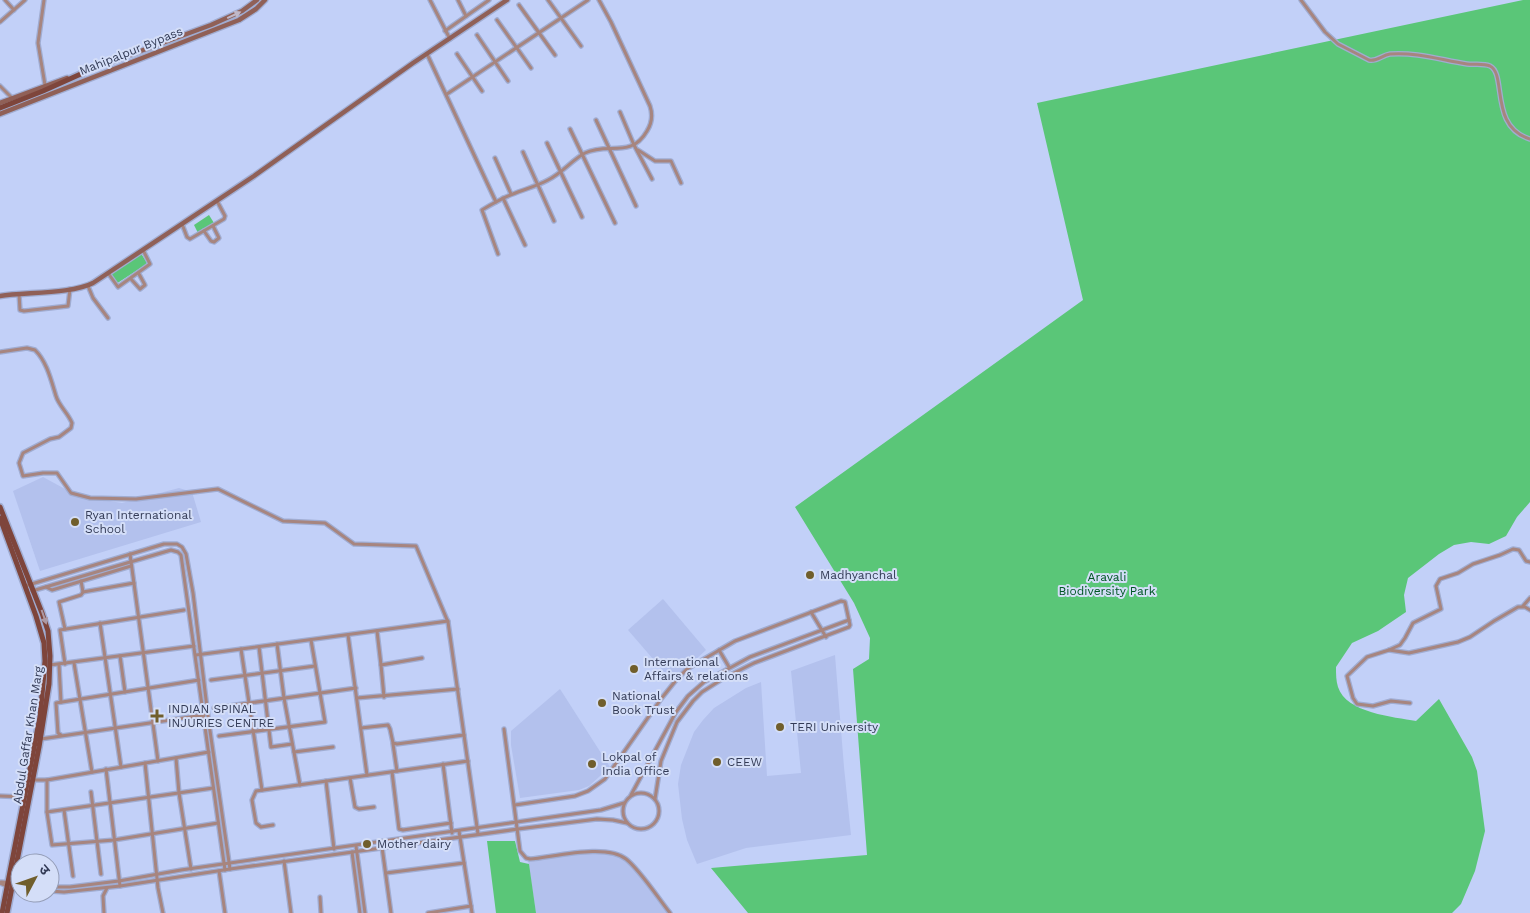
<svg xmlns="http://www.w3.org/2000/svg" width="1530" height="913" viewBox="0 0 1530 913" font-family="'Work Sans','Noto Sans Devanagari',sans-serif">
<style>
.built{fill:#b3c1ed}
.green{fill:#5ac678}
.lines{fill:none;stroke-linecap:round;stroke-linejoin:round}
.street-casing{stroke:#a0acd1;stroke-width:5.5}
.secondary-casing{stroke:#a0acd1;stroke-width:7}
.primary-casing{stroke:#a0acd1;stroke-width:8}
.street{stroke:#a7857f;stroke-width:3}
.secondary{stroke:#906057;stroke-width:4.5}
.primary{stroke:#7e453b;stroke-width:5}
.oneway{fill:#c0b8c8}
.oneway2{fill:#ad99a3}
.poi-dot{fill:#705e2c;stroke:#d4def8;stroke-width:2}
.labels{text-anchor:middle;dominant-baseline:central;stroke-width:4;stroke-linejoin:round;paint-order:stroke}
.street-label{font-size:12px;fill:#333b56;stroke:#d4def8}
.poi-label{font-size:12px;fill:#333b56;stroke:#d4def8;text-anchor:start}
.park-label{font-size:12px;fill:#005624;stroke:#d4def8}
</style>
<rect width="100%" height="100%" fill="#c2d0f8"/>
<!-- built -->
<g class="built">
<path d="M 43,477 L 78,496 L 122,503 L 179,488 L 192,492 L 201,522 L 40,571 L 13,491 Z"/>
<path d="M 663,599 L 706,650 L 672,681 L 628,630 Z"/>
<path d="M 835,655 L 844,767 L 851,835 L 746,848 L 697,864 L 687,840 L 682,819 L 678,784 L 681,765 L 694,732 L 703,720 L 714,708 L 746,688 L 761,682 L 767,776 L 801,773 L 791,671 Z"/>
<path d="M 560,689 L 610,767 L 589,786 L 579,790 L 520,798 L 511,745 L 511,731 Z"/>
<path d="M 605,851 L 625,858 L 672,913 L 536,913 L 528,860 Z"/>
</g>
<!-- green -->
<g class="green">
<path d="M 1523,0 L 1530,0 L 1530,502 L 1517,517 L 1506,536 L 1489,544 L 1471,542 L 1454,545 L 1439,554 L 1408,578 L 1404,595 L 1406,612 L 1378,631 L 1352,643 L 1336,667 C 1336,674 1336,681 1338,687 C 1346,713 1394,717 1416,721 L 1439,699 L 1472,757 L 1477,771 L 1485,831 L 1475,871 L 1461,904 L 1452,913 L 748,913 L 711,868 L 867,855 L 853,669 L 869,659 L 870,638 L 854,603 L 795,507 L 1083,300 L 1037,103 Z"/>
<path d="M 209,215 L 214,223 L 198,233 L 194,225 Z"/>
<path d="M 140,254 L 142,255 L 147,263 L 145,265 L 116,284 L 110,277 L 111,273 Z"/>
<path d="M 487,841 L 515,841 L 520,862 L 529,864 L 536,913 L 496,913 Z"/>
</g>
<g class="lines">
<defs>
<g id="street">
<path d="M 5,0 L 14,10"/>
<path d="M 44,0 L 38,43 L 45,85"/>
<path d="M 430,0 L 450,39"/>
<path d="M 458,0 L 466,16"/>
<path d="M 548,0 L 581,46"/>
<path d="M 1301,0 L 1325,32 L 1338,44 L 1369,60 C 1377,62 1382,55 1390,54 C 1417,52 1441,60 1467,64 C 1474,65 1483,63 1490,66 C 1507,74 1489,127 1530,139"/>
<path d="M 519,5 L 555,55"/>
<path d="M 497,20 L 531,68"/>
<path d="M 0,22 L 25,0"/>
<path d="M 445,31 L 489,0"/>
<path d="M 477,35 L 508,81"/>
<path d="M 427,54 L 496,202"/>
<path d="M 457,54 L 482,91"/>
<path d="M 0,86 L 12,98"/>
<path d="M 447,94 L 588,0"/>
<path d="M 620,112 L 634,145 L 652,179"/>
<path d="M 596,120 L 636,206"/>
<path d="M 570,129 L 615,223"/>
<path d="M 547,143 L 582,217"/>
<path d="M 638,150 L 655,161 L 671,161 L 681,183"/>
<path d="M 523,152 L 554,221"/>
<path d="M 495,158 L 511,194"/>
<path d="M 503,198 L 525,245"/>
<path d="M 182,224 L 187,237 L 190,239 L 224,219 L 225,216 L 217,201"/>
<path d="M 204,231 L 211,241 L 214,242 L 219,238 L 213,226"/>
<path d="M 498,254 L 482,210 C 492,204 502,198 513,194 C 525,189 537,186 548,180 C 562,173 572,160 585,153 C 608,142 631,159 647,131 C 652,123 653,115 650,106 L 611,22 L 599,0"/>
<path d="M 108,273 L 118,287 L 150,264 L 143,250"/>
<path d="M 131,279 L 140,289 L 145,285 L 139,274"/>
<path d="M 88,286 L 93,298 L 108,318"/>
<path d="M 19,294 L 20,310 L 24,311 L 68,306 L 70,289"/>
<path d="M 0,352 L 27,348 L 35,350 C 47,362 51,380 56,396 C 59,406 68,413 72,423 L 71,428 L 59,437 L 50,439 L 23,453 L 19,463 L 23,476 L 43,473 L 57,473 L 71,493 L 90,498 L 136,499 L 218,489 L 283,521 L 325,523 L 354,544 L 416,546 L 448,622 L 478,834"/>
<path d="M 130,554 L 158,761"/>
<path d="M 25,586 L 164,544 L 177,544 L 182,547 L 186,554 L 193,593 L 209,724 L 230,869"/>
<path d="M 46,587 L 52,590 L 131,566"/>
<path d="M 32,591 L 171,550 L 178,552 L 181,555 L 225,870"/>
<path d="M 83,592 L 134,583"/>
<path d="M 1523,606 L 1530,598"/>
<path d="M 811,612 L 826,637"/>
<path d="M 100,623 L 121,767"/>
<path d="M 65,629 L 59,602 L 81,595 L 83,592 L 81,581"/>
<path d="M 377,631 L 381,665"/>
<path d="M 348,635 L 367,775"/>
<path d="M 277,644 L 284,698 L 300,785"/>
<path d="M 259,647 L 271,747 L 292,744"/>
<path d="M 241,649 L 262,790"/>
<path d="M 719,650 L 729,667"/>
<path d="M 1389,650 L 1409,653 L 1458,642 L 1470,637 L 1494,621 L 1518,607 L 1525,607 L 1530,610"/>
<path d="M 196,655 L 448,621"/>
<path d="M 120,656 L 125,692"/>
<path d="M 74,663 L 92,772"/>
<path d="M 65,664 L 60,630 L 184,610"/>
<path d="M 50,665 L 194,646"/>
<path d="M 59,665 L 61,702"/>
<path d="M 211,680 L 315,666"/>
<path d="M 384,697 L 381,665 L 422,658"/>
<path d="M 357,698 L 458,689"/>
<path d="M 1410,703 L 1391,701 L 1373,706 L 1357,704 L 1353,698 L 1347,676 L 1367,657 L 1389,650 L 1400,645 L 1405,638 L 1413,623 L 1441,609 L 1436,586 L 1440,579 L 1458,573 L 1473,564 L 1500,555 L 1513,549 L 1519,550 L 1526,561 L 1530,562"/>
<path d="M 214,708 L 356,688"/>
<path d="M 361,728 L 388,725 L 390,729 L 393,743 L 397,744 L 464,735"/>
<path d="M 504,729 L 520,851 L 526,858 L 530,859 C 554,857 606,843 626,859 C 640,870 658,898 670,913"/>
<path d="M 61,735 L 58,733 L 56,703 L 199,680"/>
<path d="M 219,736 L 325,722 L 311,640"/>
<path d="M 41,739 L 204,715"/>
<path d="M 393,744 L 397,771"/>
<path d="M 294,752 L 333,747"/>
<path d="M 176,758 L 179,793 L 191,869"/>
<path d="M 145,763 L 158,888 L 163,913"/>
<path d="M 443,764 L 452,833"/>
<path d="M 106,769 L 120,886"/>
<path d="M 392,772 L 399,829 L 403,830 L 451,823"/>
<path d="M 350,778 L 355,807 L 359,809 L 374,807"/>
<path d="M 32,780 L 47,780 L 209,752"/>
<path d="M 47,780 L 47,812 L 52,845 L 114,840 L 218,823"/>
<path d="M 326,781 L 334,849"/>
<path d="M 91,792 L 101,874"/>
<circle cx="641" cy="811" r="18"/>
<path d="M 631,795 L 676,712 L 688,696 L 704,682 L 750,657 L 849,620"/>
<path d="M 0,796 L 25,797"/>
<path d="M 515,805 L 575,796 L 588,791 L 605,779 L 661,699 L 677,679 L 687,669 L 735,641 L 841,601 L 845,602 L 850,625 L 849,627 L 754,663 L 724,678 L 702,692 L 693,701 L 677,722 L 661,761 L 655,799"/>
<path d="M 64,810 L 73,876"/>
<path d="M 47,812 L 213,788"/>
<path d="M 273,825 L 261,827 L 256,823 L 252,800 L 256,791 L 468,761"/>
<path d="M 459,831 L 472,913"/>
<path d="M 356,846 L 365,913"/>
<path d="M 382,847 L 391,913"/>
<path d="M 352,852 L 360,913"/>
<path d="M 284,861 L 291,913"/>
<path d="M 219,871 L 225,913"/>
<path d="M 386,873 L 464,863"/>
<path d="M 1,882 L 20,883"/>
<path d="M 0,883 L 12,888 L 20,889"/>
<path d="M 50,887 L 70,887 L 119,881 L 181,870 L 601,810 L 624,803"/>
<path d="M 50,891 L 64,892 L 120,886 L 230,869 L 518,829 L 597,819 L 613,820 L 627,823"/>
<path d="M 320,897 L 321,913"/>
<path d="M 104,913 L 103,896 L 107,888"/>
<path d="M 428,913 L 471,906"/>
</g>
<g id="secondary">
<path d="M 81,73 L 211,25 L 242,11 L 257,0"/>
<path d="M 0,103 L 67,78"/>
<path d="M 0,114 L 239,20 L 256,9 L 265,0"/>
<path d="M 0,296 C 25,292 72,294 93,283 L 254,176 L 413,63 L 507,0"/>
</g>
<g id="primary">
<path d="M 0,108 L 43,91 L 83,73"/>
<path d="M 0,507 L 42,613 L 48,631 L 50,656 L 49,684 L 39,747 L 7,913"/>
<path d="M 0,518 L 36,616 L 44,643 L 45,661 L 40,717 L 2,913"/>
</g>
</defs>
<!-- street casing -->
<use href="#street" class="street-casing"/>
<!-- secondary casing -->
<use href="#secondary" class="secondary-casing"/>
<!-- primary casing -->
<use href="#primary" class="primary-casing"/>
<!-- street -->
<use href="#street" class="street"/>
<!-- secondary -->
<use href="#secondary" class="secondary"/>
<!-- primary -->
<use href="#primary" class="primary"/>
</g>
<!-- one-way arrows -->
<defs><path id="oneway-solid" d="M-6-.8H1V-3.2L6.5 0L1 3.2V.8H-6Z" transform="scale(1.25)"/></defs>
<use class="oneway" href="#oneway-solid" transform="translate(234 15) rotate(-25)"/>
<use class="oneway2" href="#oneway-solid" transform="translate(44 617) rotate(71)"/>
<!-- markers -->
<g class="poi-dot">
<circle cx="75" cy="522" r="5"/>
<circle cx="810" cy="575" r="5"/>
<circle cx="634" cy="669" r="5"/>
<circle cx="602" cy="703" r="5"/>
<path d="M154.5 708.5h5v5h5v5h-5v5h-5v-5h-5v-5h5z"/>
<circle cx="780" cy="727" r="5"/>
<circle cx="717" cy="762" r="5"/>
<circle cx="592" cy="764" r="5"/>
<circle cx="367" cy="844" r="5"/>
</g>
<g class="labels">
<!-- street labels -->
<g class="street-label">
<text transform="translate(131 51) rotate(-22)">Mahipalpur Bypass</text>
<text transform="translate(28 735) rotate(-81)">Abdul Gaffar Khan Marg</text>
</g>
<!-- poi labels -->
<g class="poi-label">
<text x="85" y="515">Ryan International<tspan x="85" dy="14">School</tspan></text>
<text x="820" y="575">Madhyanchal</text>
<text x="644" y="662">International<tspan x="644" dy="14">Affairs &amp; relations</tspan></text>
<text x="612" y="696">National<tspan x="612" dy="14">Book Trust</tspan></text>
<text x="168" y="709">INDIAN SPINAL<tspan x="168" dy="14">INJURIES CENTRE</tspan></text>
<text x="790" y="727">TERI University</text>
<text x="602" y="757">Lokpal of<tspan x="602" dy="14">India Office</tspan></text>
<text x="727" y="762">CEEW</text>
<text x="377" y="844">Mother dairy</text>
</g>
<!-- park labels -->
<g class="park-label">
<text x="1107" y="577">Aravali<tspan x="1107" dy="14">Biodiversity Park</tspan></text>
</g>
</g>
<!-- north arrow -->
<g transform="translate(35 878) rotate(49)"><circle r="24" fill="#d4def8" stroke="#949db7"/>
<path d="M0-4L9 19L0 12L-9 19Z" fill="#705e2c"/>
<text y="-8" font-size="14" font-weight="bold" text-anchor="middle" fill="#333b56">उ</text>
</g>
</svg>
